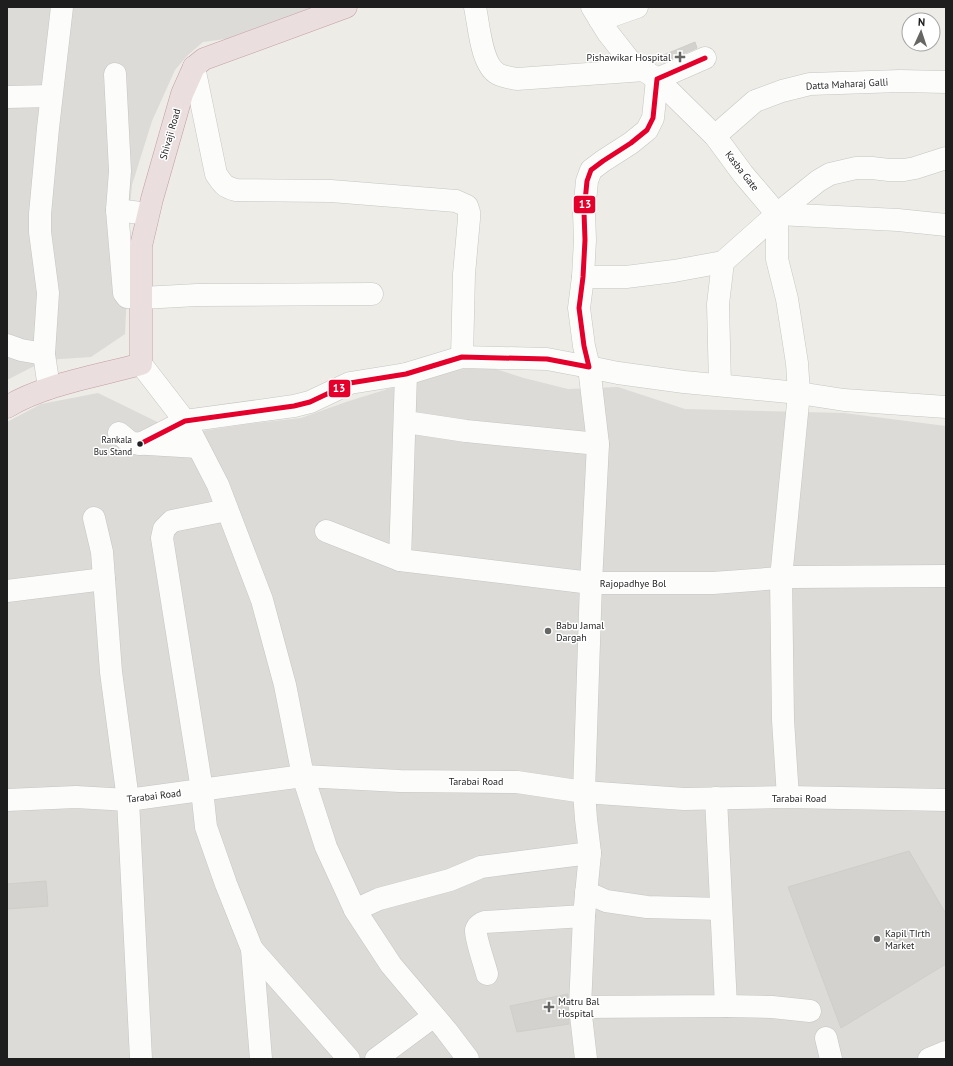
<svg xmlns="http://www.w3.org/2000/svg" width="953" height="1066" viewBox="0 0 953 1066" font-family="'PT Sans',sans-serif">
<style>
.residential{fill:#dcdbd8}
.building{fill:#d3d2ce;stroke:#d0cec8}
.lines{fill:none;stroke-linecap:round;stroke-linejoin:round}
.minor-casing{stroke:#c5c5c3;stroke-width:23}
.highway-casing{stroke:#c49da2;stroke-width:23}
.minor{stroke:#fcfcfb;stroke-width:22}
.highway{stroke:#eadede;stroke-width:22}
.bus-1-casing{stroke:#fff;stroke-width:8}
.bus-1{stroke:#e4002b;stroke-width:5}
.poi-dot{fill:#666664;stroke:#fff;stroke-width:1.5}
.bus-dot{fill:#1e1e1e;stroke:#fff;stroke-width:1.5}
.labels{text-anchor:middle;dominant-baseline:central;stroke-width:3;stroke-linejoin:round;paint-order:stroke}
.bus-label{font-size:9px;fill:#1e1e1e;stroke:#fff;text-anchor:end}
.poi-label{font-size:10px;fill:#1e1e1e;stroke:#fff;text-anchor:start}
.street-label{font-size:10px;fill:#1e1e1e;stroke:#fff}
.line-badge{stroke:#fff;stroke-width:1.5}
.badge-label{font-size:11px;text-anchor:middle;font-weight:bold;fill:#fff}
</style>
<rect width="100%" height="100%" fill="#edece7"/>
<!-- residential -->
<g class="residential">
<path d="M 7,7 L 313,7 L 226,39 L 203,42 L 188,55 L 175,70 L 152,121 L 132,185 L 127,235 L 131,269 L 126,312 L 125,334 L 91,357 L 46,360 L 7,380 Z"/>
<path d="M 486,366 L 524,378 L 568,389 L 618,387 L 685,409 L 844,413 L 946,426 L 946,1059 L 7,1059 L 7,422 L 41,404 L 98,393 L 182,434 L 248,424 L 301,418 L 349,401 L 443,372 Z"/>
</g>
<!-- building -->
<g class="building">
<path d="M 695,42 L 697,48 L 664,62 L 661,56 Z"/>
<path d="M 909,851 L 946,914 L 946,964 L 841,1028 L 788,887 Z"/>
<path d="M 46,881 L 48,906 L 7,909 L 7,884 Z"/>
<path d="M 568,994 L 568,1008 L 569,1024 L 517,1032 L 510,1006 Z"/>
</g>
<g class="lines">
<defs>
<g id="minor">
<path d="M 475,7 C 479,25 481,65 498,74 C 504,77 511,78 517,79 L 645,70"/>
<path d="M 592,7 L 608,33 L 630,61 L 657,79 L 715,136 L 743,174 L 777,214 L 898,220 L 946,225"/>
<path d="M 600,20 L 637,7"/>
<path d="M 194,67 L 216,174 C 223,184 224,187 236,190 L 331,191 L 456,201 L 467,206 L 469,212 L 469,219 L 464,274 L 462,357"/>
<path d="M 115,74 L 120,171 L 117,210 L 124,293 L 127,297 L 142,298 L 197,295 L 372,294"/>
<path d="M 7,97 L 51,96"/>
<path d="M 715,136 L 755,101 L 782,91 L 810,84 L 900,81 L 946,82"/>
<path d="M 117,210 L 148,214"/>
<path d="M 777,214 L 777,259 L 787,299 L 797,363 L 799,393 L 781,578 L 783,720 L 788,797"/>
<path d="M 583,277 L 626,277 L 674,271 L 723,262 L 777,214 L 818,181 L 830,174 L 856,168 L 872,168 L 889,170 L 904,170 L 915,168 L 946,158"/>
<path d="M 7,345 L 21,350 L 44,354"/>
<path d="M 141,364 L 185,421 L 218,485 L 262,600 L 285,685 L 303,776 L 326,847 L 355,910 L 391,965 L 446,1030 L 468,1059"/>
<path d="M 720,385 L 718,304 L 723,262"/>
<path d="M 49,388 L 44,354 L 48,293 L 40,232 L 40,214 L 48,128 L 62,7"/>
<path d="M 413,423 L 466,431 L 598,444"/>
<path d="M 119,433 L 131,443 L 198,447"/>
<path d="M 140,444 L 185,421 L 294,406 L 310,402 L 350,383 L 406,374 L 462,357 L 547,359 L 589,367 L 584,346 L 579,308 L 583,277 L 585,240 L 584,212 L 587,181 L 591,170 L 603,161 L 631,143 L 647,130 L 653,118 L 657,79 L 705,58"/>
<path d="M 227,510 L 172,521 L 164,529 L 162,538 L 202,790 L 206,827 L 226,884 L 252,949 L 261,1059"/>
<path d="M 94,518 L 102,552 L 111,672 L 128,800 L 141,1059"/>
<path d="M 326,531 L 400,560 L 591,583 L 713,583 L 793,577 L 946,576"/>
<path d="M 400,560 L 406,374"/>
<path d="M 7,591 L 104,579"/>
<path d="M 7,800 L 76,797 L 128,800 L 303,776 L 400,781 L 517,782 L 584,792 L 684,799 L 788,797 L 946,800"/>
<path d="M 586,892 L 606,901 L 647,907 L 721,909"/>
<path d="M 355,910 L 379,899 L 450,880 L 481,867 L 590,853"/>
<path d="M 252,949 L 349,1059"/>
<path d="M 487,974 C 485,965 475,938 476,930 C 477,926 481,923 485,922 L 584,916"/>
<path d="M 726,1006 L 772,1007 L 810,1011"/>
<path d="M 580,1007 L 726,1006 L 716,798"/>
<path d="M 826,1038 L 831,1059"/>
<path d="M 376,1059 L 434,1016"/>
<path d="M 586,1059 L 580,1007 L 584,916 L 590,853 L 586,819 L 584,792 L 591,583 L 598,444 L 589,367 L 618,373 L 684,382 L 799,393 L 844,400 L 946,407"/>
<path d="M 929,1059 L 946,1052"/>
</g>
<path id="highway" d="M 7,407 C 45,384 98,376 141,364 L 141,246 L 152,199 L 182,94 L 194,67 L 204,59 L 346,7"/>
</defs>
<!-- minor casing -->
<use href="#minor" class="minor-casing"/>
<!-- highway casing -->
<use href="#highway" class="highway-casing"/>
<!-- minor -->
<use href="#minor" class="minor"/>
<!-- highway -->
<use href="#highway" class="highway"/>
<defs>
<path id="bus-1" d="M 140,444 L 185,421 L 294,406 L 310,402 L 350,383 L 406,374 L 462,357 L 547,359 L 589,367 L 584,346 L 579,308 L 583,277 L 585,240 L 584,212 L 587,181 L 591,170 L 603,161 L 631,143 L 647,130 L 653,118 L 657,79 L 705,58"/>
</defs>
<!-- bus-1 casing -->
<use href="#bus-1" class="bus-1-casing"/>
<!-- bus-1 -->
<use href="#bus-1" class="bus-1"/>
</g>
<!-- markers -->
<g class="poi-dot">
<path d="M678 51h4v4h4v4h-4v4h-4v-4h-4v-4h4z"/>
<circle cx="548" cy="631" r="4"/>
<circle cx="877" cy="939" r="4"/>
<path d="M547 1001h4v4h4v4h-4v4h-4v-4h-4v-4h4z"/>
</g>
<circle class="bus-dot" cx="140" cy="444" r="3.5"/>
<g class="labels">
<!-- bus labels -->
<g class="bus-label">
<text x="132" y="439">Rankala<tspan x="132" dy="12">Bus Stand</tspan></text>
</g>
<!-- poi labels -->
<g class="poi-label">
<text x="671" y="57" text-anchor="end">Pishawikar Hospital</text>
<text x="556" y="625">Babu Jamal<tspan x="556" dy="12">Dargah</tspan></text>
<text x="885" y="933">Kapil TIrth<tspan x="885" dy="12">Market</tspan></text>
<text x="558" y="1001">Matru Bal<tspan x="558" dy="12">Hospital</tspan></text>
</g>
<!-- street labels -->
<g class="street-label">
<text transform="translate(847 84) rotate(-3)">Datta Maharaj Galli</text>
<text transform="translate(170 134) rotate(-74)">Shivaji Road</text>
<text transform="translate(742 171) rotate(52)">Kasba Gate</text>
<text x="633" y="583">Rajopadhye Bol</text>
<text x="476" y="781">Tarabai Road</text>
<text transform="translate(154 796) rotate(-7)">Tarabai Road</text>
<text x="799" y="798">Tarabai Road</text>
</g>
</g>
<g class="line-badge">
<rect x="573" y="195" width="23" height="19" rx="4" fill="#e4002b"/>
<rect x="328" y="379" width="23" height="19" rx="4" fill="#e4002b"/>
</g>
<g class="badge-label">
<text x="585" y="208">13</text>
<text x="339" y="392">13</text>
</g>
<!-- border -->
<rect width="953" height="1066" fill="none" stroke="#1e1e1e" stroke-width="16"/>
<!-- north arrow -->
<g transform="translate(921 32) rotate(3)"><circle r="19" fill="#ffffff" stroke="#a5a5a5"/>
<path d="M0-3L7 15L0 10L-7 15Z" fill="#666664"/>
<text y="-6" font-size="11" font-weight="bold" text-anchor="middle" fill="#1e1e1e">N</text>
</g>
</svg>
